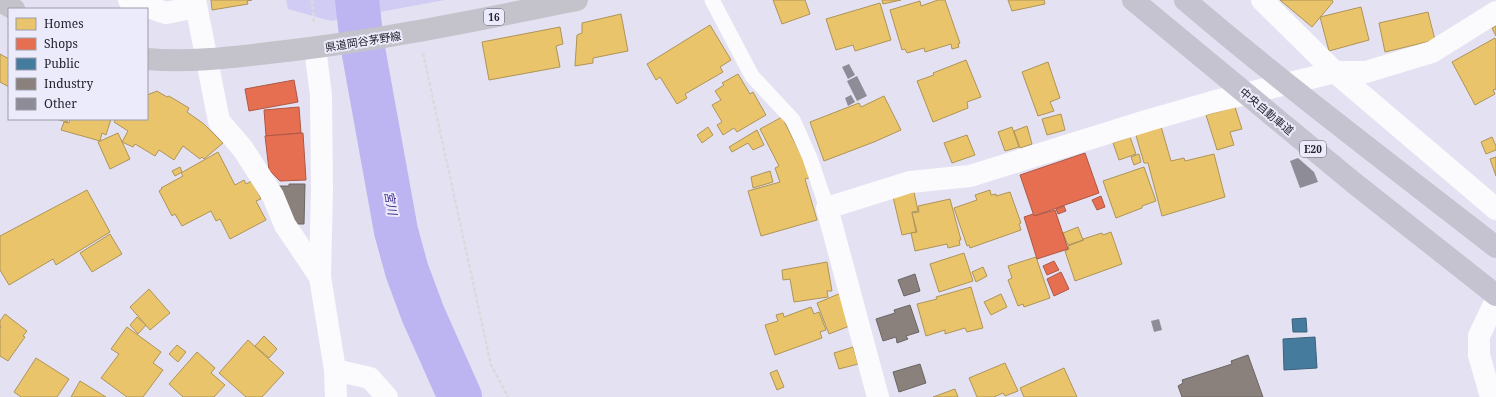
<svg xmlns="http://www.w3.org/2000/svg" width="1496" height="397" viewBox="0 0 1496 397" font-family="'Noto Serif','Noto Sans JP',serif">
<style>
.green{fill:#d0ccf4}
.homes{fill:#e9c46a;stroke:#ae9458}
.shops{fill:#e76f51;stroke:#ac5846}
.public{fill:#457b9d;stroke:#3b617b}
.industry{fill:#8a817c;stroke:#6b6564}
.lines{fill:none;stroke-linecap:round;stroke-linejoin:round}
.river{stroke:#bdb5f2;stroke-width:44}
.building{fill:#8d8c97}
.path{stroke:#dadade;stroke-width:2.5;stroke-dasharray:4 2;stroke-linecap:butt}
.lane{stroke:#fbfbfd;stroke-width:15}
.street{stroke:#fbfbfd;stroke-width:22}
.primary{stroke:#c4c3cb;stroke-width:22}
.highway{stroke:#c4c3cf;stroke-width:22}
.labels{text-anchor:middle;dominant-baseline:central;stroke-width:4;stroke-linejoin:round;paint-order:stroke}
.shield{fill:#ecebfc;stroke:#605f6b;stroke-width:1}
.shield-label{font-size:10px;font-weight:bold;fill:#24232d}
.street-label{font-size:11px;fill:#24232d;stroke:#ecebfc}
.water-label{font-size:12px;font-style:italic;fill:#47318c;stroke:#ecebfc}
</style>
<rect width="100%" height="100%" fill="#e4e2f2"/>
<!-- green -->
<path class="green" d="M 286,0 L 445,0 L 331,21 L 288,9 Z"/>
<!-- homes -->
<g class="homes">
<path d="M 211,0 L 252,0 L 247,1 L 248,4 L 212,10 Z"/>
<path d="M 773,0 L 805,0 L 810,14 L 782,24 Z"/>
<path d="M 882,0 L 901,0 L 883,4 Z"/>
<path d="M 938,0 L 945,0 L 960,43 L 958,44 L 959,47 L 952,49 L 951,44 L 925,52 L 924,48 L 907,53 L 905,49 L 902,50 L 890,10 L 920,1 L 921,6 Z"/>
<path d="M 1008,0 L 1044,0 L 1045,4 L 1012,11 Z"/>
<path d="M 1280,0 L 1332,0 L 1333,2 L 1312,27 Z"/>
<path d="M 880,3 L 891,40 L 855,51 L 853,45 L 836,50 L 826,19 Z"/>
<path d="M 1361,7 L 1369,40 L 1329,51 L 1320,17 Z"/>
<path d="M 1428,12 L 1435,40 L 1385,52 L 1379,23 Z"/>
<path d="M 621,14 L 628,51 L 593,58 L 593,63 L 575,66 L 577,35 L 582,33 L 582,23 Z"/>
<path d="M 710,25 L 731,60 L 720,67 L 723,72 L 685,94 L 687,98 L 677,104 L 660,77 L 656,80 L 647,64 Z"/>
<path d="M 1496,26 L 1496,36 L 1492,28 Z"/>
<path d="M 560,27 L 563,44 L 556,46 L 560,67 L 489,80 L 482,42 Z"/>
<path d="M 1495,38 L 1496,40 L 1496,89 L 1493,90 L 1495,94 L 1475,105 L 1452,62 Z"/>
<path d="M 0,54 L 9,59 L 9,87 L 0,82 Z"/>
<path d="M 966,60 L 981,97 L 967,102 L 968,108 L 933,122 L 917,81 L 934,75 L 933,73 Z"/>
<path d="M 1048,62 L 1060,98 L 1050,102 L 1054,111 L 1038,116 L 1022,72 Z"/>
<path d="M 738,74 L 750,94 L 753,92 L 766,115 L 737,132 L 734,128 L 723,135 L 717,125 L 722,122 L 712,105 L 721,100 L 715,91 L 724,85 L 722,83 Z"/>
<path d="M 157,91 L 167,97 L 169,96 L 189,108 L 187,112 L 204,124 L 223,143 L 204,159 L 202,157 L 200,159 L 183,146 L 174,160 L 159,150 L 155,156 L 135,144 L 133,147 L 122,142 L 128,131 L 114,122 L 116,119 L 147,119 L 147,95 Z"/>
<path d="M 884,96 L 901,130 L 874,142 L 824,161 L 810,122 L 859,103 L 861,107 Z"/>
<path d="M 1235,107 L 1242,129 L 1230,132 L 1234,145 L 1217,150 L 1206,115 Z"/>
<path d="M 1061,114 L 1065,130 L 1047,135 L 1042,119 Z"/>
<path d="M 782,117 L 812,177 L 805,179 L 817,220 L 761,236 L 748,191 L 780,182 L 775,168 L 779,166 L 760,129 Z"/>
<path d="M 56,119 L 68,119 L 67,122 Z"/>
<path d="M 70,119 L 111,119 L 106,135 L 102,133 L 100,141 L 61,130 L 64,122 L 69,123 Z"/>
<path d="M 1160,123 L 1171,161 L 1184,158 L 1185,161 L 1214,154 L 1225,197 L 1162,216 L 1148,163 L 1144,163 L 1135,132 Z"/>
<path d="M 1027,126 L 1032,144 L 1020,148 L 1014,131 Z"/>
<path d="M 708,127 L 713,135 L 702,143 L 697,135 Z"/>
<path d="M 1012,127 L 1019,147 L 1005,151 L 998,132 Z"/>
<path d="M 757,130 L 764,145 L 753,150 L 748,143 L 732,152 L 729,147 Z"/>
<path d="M 118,133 L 130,159 L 110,169 L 98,142 Z"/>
<path d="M 967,135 L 975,155 L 952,163 L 944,143 Z"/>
<path d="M 1130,137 L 1136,154 L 1119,160 L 1113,143 Z"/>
<path d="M 1492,137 L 1496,146 L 1496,150 L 1486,154 L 1481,142 Z"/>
<path d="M 218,152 L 235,185 L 244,180 L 246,184 L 252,181 L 261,199 L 256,201 L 266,220 L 230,239 L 220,219 L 216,221 L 211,211 L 182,226 L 175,214 L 172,216 L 159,191 L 162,189 L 161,188 L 183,176 L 181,173 Z"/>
<path d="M 1139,154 L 1141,162 L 1134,165 L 1131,157 Z"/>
<path d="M 1496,157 L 1496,176 L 1490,159 Z"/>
<path d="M 180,167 L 182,172 L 175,176 L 172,171 Z"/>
<path d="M 1144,167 L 1156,201 L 1142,206 L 1142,208 L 1116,218 L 1103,181 Z"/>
<path d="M 770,171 L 773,182 L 753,188 L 751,177 Z"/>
<path d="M 87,190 L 110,232 L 56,265 L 53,259 L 9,285 L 0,270 L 0,236 Z"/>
<path d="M 990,190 L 991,195 L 996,194 L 996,196 L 1010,192 L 1021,223 L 1019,224 L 1021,230 L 970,248 L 969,245 L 967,246 L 954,208 L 977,200 L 975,195 Z"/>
<path d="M 914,192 L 918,211 L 912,212 L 916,232 L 902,235 L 893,197 Z"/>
<path d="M 950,199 L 961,240 L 959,240 L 960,245 L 948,248 L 947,244 L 915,251 L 911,233 L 917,232 L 912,213 L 919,212 L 918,206 Z"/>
<path d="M 1078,227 L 1083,240 L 1068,245 L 1063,233 Z"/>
<path d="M 1111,232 L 1122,264 L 1075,281 L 1065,251 L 1069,249 L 1068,246 L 1084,240 L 1083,239 L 1102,233 L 1103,235 Z"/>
<path d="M 110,234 L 122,254 L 92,272 L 80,253 Z"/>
<path d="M 964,253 L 973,281 L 939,292 L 930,264 Z"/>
<path d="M 1036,257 L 1050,298 L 1024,307 L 1023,304 L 1018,306 L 1008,280 L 1012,278 L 1008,266 Z"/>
<path d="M 827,262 L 832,291 L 827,291 L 828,297 L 794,302 L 790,279 L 783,280 L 782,270 Z"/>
<path d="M 983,267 L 987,276 L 976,282 L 972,272 Z"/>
<path d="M 971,287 L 983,328 L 967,332 L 965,328 L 945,334 L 945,330 L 926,336 L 917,304 L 937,299 L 936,297 Z"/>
<path d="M 149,289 L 170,313 L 150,330 L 130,307 Z"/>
<path d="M 841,293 L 852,325 L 829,334 L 817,303 Z"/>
<path d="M 1001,294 L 1007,307 L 991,315 L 984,302 Z"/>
<path d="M 811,307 L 814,314 L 819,312 L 826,330 L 820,332 L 822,338 L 775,355 L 765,325 L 778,321 L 776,315 L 783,313 L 784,317 Z"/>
<path d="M 5,314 L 27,331 L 23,336 L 25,337 L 8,361 L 0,356 L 0,329 L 1,327 L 0,326 L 0,321 Z"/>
<path d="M 137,317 L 146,325 L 138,334 L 130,325 Z"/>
<path d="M 127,327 L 161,352 L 153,363 L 163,370 L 143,397 L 127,397 L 101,378 L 119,354 L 111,349 Z"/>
<path d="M 264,336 L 277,349 L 269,358 L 255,346 Z"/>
<path d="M 248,340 L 284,373 L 262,397 L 246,397 L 219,373 Z"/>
<path d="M 177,345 L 186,352 L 178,362 L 169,354 Z"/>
<path d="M 853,347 L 858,364 L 839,369 L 834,353 Z"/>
<path d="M 197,352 L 215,368 L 211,373 L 225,385 L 214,397 L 183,397 L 169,384 Z"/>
<path d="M 36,358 L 69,379 L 57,397 L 21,397 L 14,392 Z"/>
<path d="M 1005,363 L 1018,391 L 1005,396 L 1003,393 L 994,397 L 977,397 L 969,378 Z"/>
<path d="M 1064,368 L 1077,397 L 1024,397 L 1020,388 Z"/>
<path d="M 777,370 L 784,387 L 777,390 L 770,373 Z"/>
<path d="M 80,381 L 106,397 L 71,397 Z"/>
<path d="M 955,389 L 958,397 L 933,397 Z"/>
</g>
<!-- shops -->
<g class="shops">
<path d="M 294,80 L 298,102 L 249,111 L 245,89 Z"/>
<path d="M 299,107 L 301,133 L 266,136 L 264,110 Z"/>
<path d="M 303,133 L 306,180 L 280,181 L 269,170 L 265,136 Z"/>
<path d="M 1085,153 L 1099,193 L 1034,216 L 1020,175 Z"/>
<path d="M 1101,196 L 1105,207 L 1097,210 L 1092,200 Z"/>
<path d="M 1064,206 L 1066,211 L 1058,214 L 1056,209 Z"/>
<path d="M 1055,210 L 1068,249 L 1037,259 L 1024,217 L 1033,214 L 1034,216 Z"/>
<path d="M 1054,261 L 1059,270 L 1047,275 L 1043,266 Z"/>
<path d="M 1061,272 L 1069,289 L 1054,296 L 1047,279 Z"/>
</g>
<!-- public -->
<g class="public">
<path d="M 1306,318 L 1307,332 L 1293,332 L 1292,319 Z"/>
<path d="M 1315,337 L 1317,368 L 1284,370 L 1283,339 Z"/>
</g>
<!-- industry -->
<g class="industry">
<path d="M 289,184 L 305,184 L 304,224 L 296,224 L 280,193 L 279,186 L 289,186 Z"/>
<path d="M 915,274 L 920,291 L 904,296 L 898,280 Z"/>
<path d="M 910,305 L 919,332 L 906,336 L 908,339 L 897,343 L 896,337 L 883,341 L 876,319 L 895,313 L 894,310 Z"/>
<path d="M 1248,355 L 1263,397 L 1182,397 L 1178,386 L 1183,383 L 1182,380 L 1232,364 L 1231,361 Z"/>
<path d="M 920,364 L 926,383 L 899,392 L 893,372 Z"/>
</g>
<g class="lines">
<!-- river -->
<path class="river" d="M 357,0 L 362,43 L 396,231 L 407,271 L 423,314 L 460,397"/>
</g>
<!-- building -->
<g class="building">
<path d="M 849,64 L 855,75 L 848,79 L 842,67 Z"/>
<path d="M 857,76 L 867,96 L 857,101 L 847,81 Z"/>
<path d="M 851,95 L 855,102 L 848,106 L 845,98 Z"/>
<path d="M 1298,158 L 1314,172 L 1318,182 L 1300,188 L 1290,161 Z"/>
<path d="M 1159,319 L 1162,330 L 1154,332 L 1151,321 Z"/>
</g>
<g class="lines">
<!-- path -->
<g class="path">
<path d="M 312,0 L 314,23"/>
<path d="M 423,53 L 491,365 L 508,397"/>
</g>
<!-- lane -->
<path class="lane" d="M 712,0 L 752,76 L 793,120 L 810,158 L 827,208"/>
<!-- street -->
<g class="street">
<path d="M 129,0 L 166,13 L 196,7"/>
<path d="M 195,0 L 219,121 L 243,149 L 273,196 L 285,225 L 320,277"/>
<path d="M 1262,0 L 1335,72 L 1496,209"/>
<path d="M 315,48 L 321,95 L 322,188 L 320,277 L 335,370 L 370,378 L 387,397"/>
<path d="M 335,370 L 336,397"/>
<path d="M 878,397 L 827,208 L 910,182 L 970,176 L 1146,121 L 1212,102 L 1335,72 L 1366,72 L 1432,52 L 1496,12"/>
<path d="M 1491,397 L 1479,355 L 1479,336 L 1496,300"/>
</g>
<!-- primary -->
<g class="primary">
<path d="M 0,1 L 14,9"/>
<path d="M 147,59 C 190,63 234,57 277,52 C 378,41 477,20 577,0"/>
</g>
<!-- highway -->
<g class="highway">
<path d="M 1133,0 L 1354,183 L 1496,295"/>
<path d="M 1185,0 C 1286,86 1392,166 1496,247"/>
</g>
</g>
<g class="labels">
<!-- shield labels -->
<g class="shield">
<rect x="484" y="9" width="20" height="16" rx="3"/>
<rect x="1300" y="141" width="26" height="16" rx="3"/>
</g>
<g class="shield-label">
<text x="494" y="17">16</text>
<text x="1313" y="149">E20</text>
</g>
<!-- street labels -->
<g class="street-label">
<text transform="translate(363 41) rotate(-9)">県道岡谷茅野線</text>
<text transform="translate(1267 111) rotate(40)">中央自動車道</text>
</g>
<!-- water labels -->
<g class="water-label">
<text transform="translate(391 203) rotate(80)">宮川</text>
</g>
</g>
<!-- legend -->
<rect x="8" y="8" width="140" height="112" fill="#ecebfc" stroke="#9c9ba9"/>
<rect x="16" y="18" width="20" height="12" fill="#e9c46a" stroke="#9c9ba9"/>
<text x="44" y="28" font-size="12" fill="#24232d">Homes</text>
<rect x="16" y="38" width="20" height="12" fill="#e76f51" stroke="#9c9ba9"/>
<text x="44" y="48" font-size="12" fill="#24232d">Shops</text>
<rect x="16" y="58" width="20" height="12" fill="#457b9d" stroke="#9c9ba9"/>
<text x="44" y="68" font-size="12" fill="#24232d">Public</text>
<rect x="16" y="78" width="20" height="12" fill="#8a817c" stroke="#9c9ba9"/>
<text x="44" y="88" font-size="12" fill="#24232d">Industry</text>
<rect x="16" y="98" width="20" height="12" fill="#8d8c97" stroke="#9c9ba9"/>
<text x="44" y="108" font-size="12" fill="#24232d">Other</text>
</svg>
